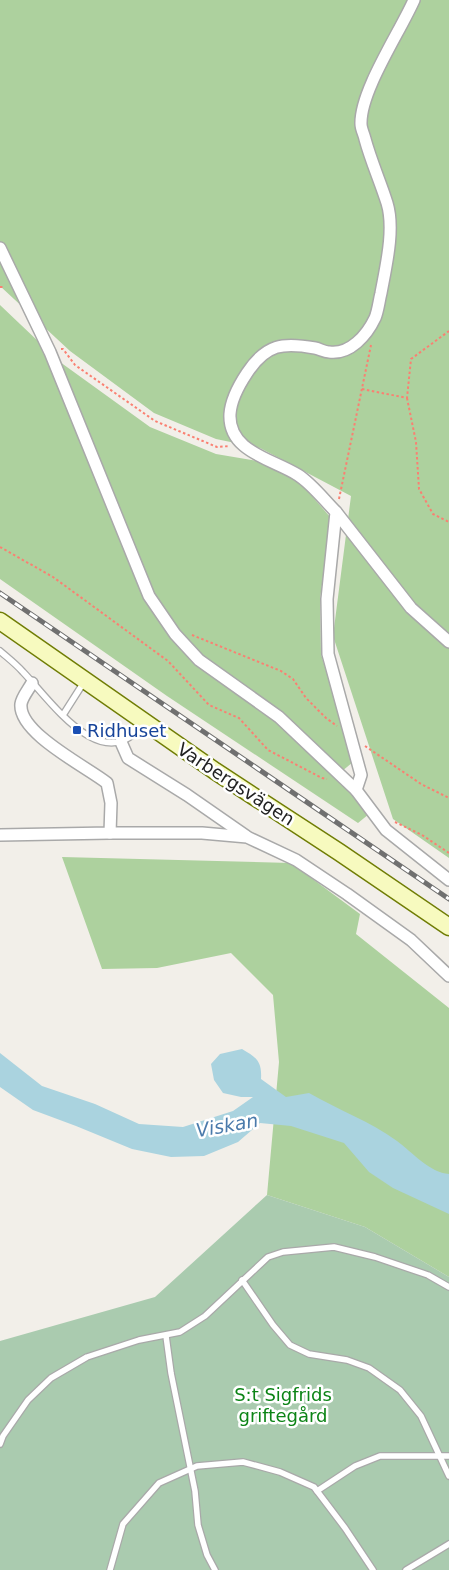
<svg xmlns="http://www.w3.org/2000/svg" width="449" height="1570" viewBox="0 0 449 1570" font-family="'DejaVu Sans',sans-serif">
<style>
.forest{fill:#add19e}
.cemetery{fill:#aacbaf}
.water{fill:#aad3df}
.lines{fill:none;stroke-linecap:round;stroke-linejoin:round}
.lane-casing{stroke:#a9a9a9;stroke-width:8}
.street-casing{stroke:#a9a9a9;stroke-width:14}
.secondary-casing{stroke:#707d05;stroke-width:19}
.path{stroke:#fa8072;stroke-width:2;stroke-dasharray:2.5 2.5;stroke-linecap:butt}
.lane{stroke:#fff;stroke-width:5.5}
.street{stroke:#fff;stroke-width:11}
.secondary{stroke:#f7fabf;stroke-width:16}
.rail-casing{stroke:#707070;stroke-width:5}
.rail{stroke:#fff;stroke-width:3;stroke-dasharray:9;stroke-linecap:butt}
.transit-dot{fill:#1a4fb4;stroke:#fff;stroke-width:2}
.labels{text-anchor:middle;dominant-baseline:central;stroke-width:5;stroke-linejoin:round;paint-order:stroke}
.transit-label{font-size:18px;fill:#164399;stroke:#fff;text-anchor:start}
.street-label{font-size:18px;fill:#222;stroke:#fff}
.park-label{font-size:18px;fill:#0c8416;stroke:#fff}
.water-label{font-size:19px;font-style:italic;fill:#4a7aab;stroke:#fff}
</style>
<rect width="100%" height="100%" fill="#f2efe9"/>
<!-- forest -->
<g class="forest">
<path d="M 0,0 L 449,0 L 449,858 L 393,819 L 333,636 L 351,496 L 260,448 L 216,439 L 154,413 L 70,351 L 0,286 Z"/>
<path d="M 0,305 L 60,362 L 150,427 L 216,454 L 264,462 L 298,480 L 331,518 L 320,599 L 321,654 L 353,762 L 335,777 L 369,814 L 358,823 L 167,696 L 0,579 Z"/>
<path d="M 62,857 L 291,863 L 360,914 L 356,934 L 449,1008 L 449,1277 L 365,1227 L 267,1195 L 279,1062 L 273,995 L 231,953 L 157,968 L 102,969 Z"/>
</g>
<!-- cemetery -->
<path class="cemetery" d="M 267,1195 L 365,1227 L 449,1277 L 449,1570 L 0,1570 L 0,1341 L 155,1297 Z"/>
<!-- water -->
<path class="water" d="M 242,1049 C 257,1058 262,1061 261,1079 L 286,1097 L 309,1093 C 338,1110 370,1121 397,1141 C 412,1152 430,1173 449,1174 L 449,1214 L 393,1188 L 369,1172 L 344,1143 L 291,1126 L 260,1123 L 238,1142 L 204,1156 L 171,1157 L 132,1149 L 76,1126 L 33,1110 L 0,1087 L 0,1053 L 42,1086 L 95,1104 L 139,1124 L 183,1127 L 233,1111 L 253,1097 L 241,1097 L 223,1093 L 214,1080 L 211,1064 L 220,1054 Z"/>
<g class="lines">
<defs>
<g id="lane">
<path d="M 0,651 C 8,658 16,664 23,672 C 51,701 103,779 144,723"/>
<path d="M 63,715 L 84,682"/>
<path d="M 242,1280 L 273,1325 L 290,1345 L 309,1354 L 347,1360 L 369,1368 L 400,1390 L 421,1416 L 449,1476"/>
<path d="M 166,1336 L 171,1373 L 195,1491 L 198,1525 L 207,1555 L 215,1570"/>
<path d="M 0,1444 L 3,1436 L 28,1400 L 51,1378 L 87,1357 L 139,1340 L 180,1332 L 205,1316 L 268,1257 L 283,1252 L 334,1247 L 375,1257 L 428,1275 L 449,1287"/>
<path d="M 317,1491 L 355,1466 L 380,1456 L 449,1456"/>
<path d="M 110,1570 L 123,1524 L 159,1483 L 197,1466 L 243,1462 L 280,1472 L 314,1487 L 345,1528 L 373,1570"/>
<path d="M 406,1570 L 449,1544"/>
</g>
<g id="street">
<path d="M 0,248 L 50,352 L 149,596 L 175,634 L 199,660 L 279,717 L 356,790 L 386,830 L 449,880"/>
<path d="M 336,512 L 411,608 L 449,642"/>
<path d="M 121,742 L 128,758 L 187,795 L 246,836"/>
<path d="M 356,790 L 361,775 L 328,654 L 327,599 L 336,512 C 324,500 312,484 298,475 C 273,459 228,452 230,414 C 231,399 239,385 247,373 C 266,344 283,342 315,348 C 320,349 324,352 329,352 C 350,355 367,335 375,318 C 378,311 379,301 381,293 C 386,266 395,229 387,203 C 380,181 371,161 365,139 C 364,134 361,129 361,124 C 360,91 400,32 414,0"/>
<path d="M 110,833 L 202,833 L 247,837 L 296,860 L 347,894 L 411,940 L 449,976"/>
<path d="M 0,835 L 110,833 L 111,803 L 107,783 C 87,767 18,733 21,704 C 22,697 29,689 32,683"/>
</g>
<path id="secondary" d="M 0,621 L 215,771 L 339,852 L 449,927"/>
</defs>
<!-- lane casing -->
<use href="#lane" class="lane-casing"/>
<!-- street casing -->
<use href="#street" class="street-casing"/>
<!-- secondary casing -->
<use href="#secondary" class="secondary-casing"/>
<!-- path -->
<g class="path">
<path d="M 0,287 L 5,287"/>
<path d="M 61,349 L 63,349 L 75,365 L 155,421 L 217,447 L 230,446"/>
<path d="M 362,389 L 407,398 L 411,359 L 449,331"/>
<path d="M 407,398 L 416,442 L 419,489 L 433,514 L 449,522"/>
<path d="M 339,499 L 371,345"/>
<path d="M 0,547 L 53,577 L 168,661 L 209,705 L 239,718 L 268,750 L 322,778 L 327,779"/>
<path d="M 192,635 L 281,671 L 293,679 L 306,698 L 326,718 L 337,726"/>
<path d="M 365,746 L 421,784 L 449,798"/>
<path d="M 395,822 L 422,835 L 449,853"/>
</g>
<!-- lane -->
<use href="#lane" class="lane"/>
<!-- street -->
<use href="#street" class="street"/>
<!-- secondary -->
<use href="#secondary" class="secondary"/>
<defs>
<path id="rail" d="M 0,593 L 449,899"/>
</defs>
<!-- rail casing -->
<use href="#rail" class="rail-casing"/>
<!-- rail -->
<use href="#rail" class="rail"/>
</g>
<!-- markers -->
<rect class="transit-dot" x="72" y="725" width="10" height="10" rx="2.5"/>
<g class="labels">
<!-- transit labels -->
<g class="transit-label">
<text x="87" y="730">Ridhuset</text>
</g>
<!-- street labels -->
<g class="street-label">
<text transform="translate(236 784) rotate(33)">Varbergsvägen</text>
</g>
<!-- park labels -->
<g class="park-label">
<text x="283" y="1394">S:t Sigfrids<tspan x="283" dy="21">griftegård</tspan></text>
</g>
<!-- water labels -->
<g class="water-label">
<text transform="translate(227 1125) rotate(-10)">Viskan</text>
</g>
</g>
</svg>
